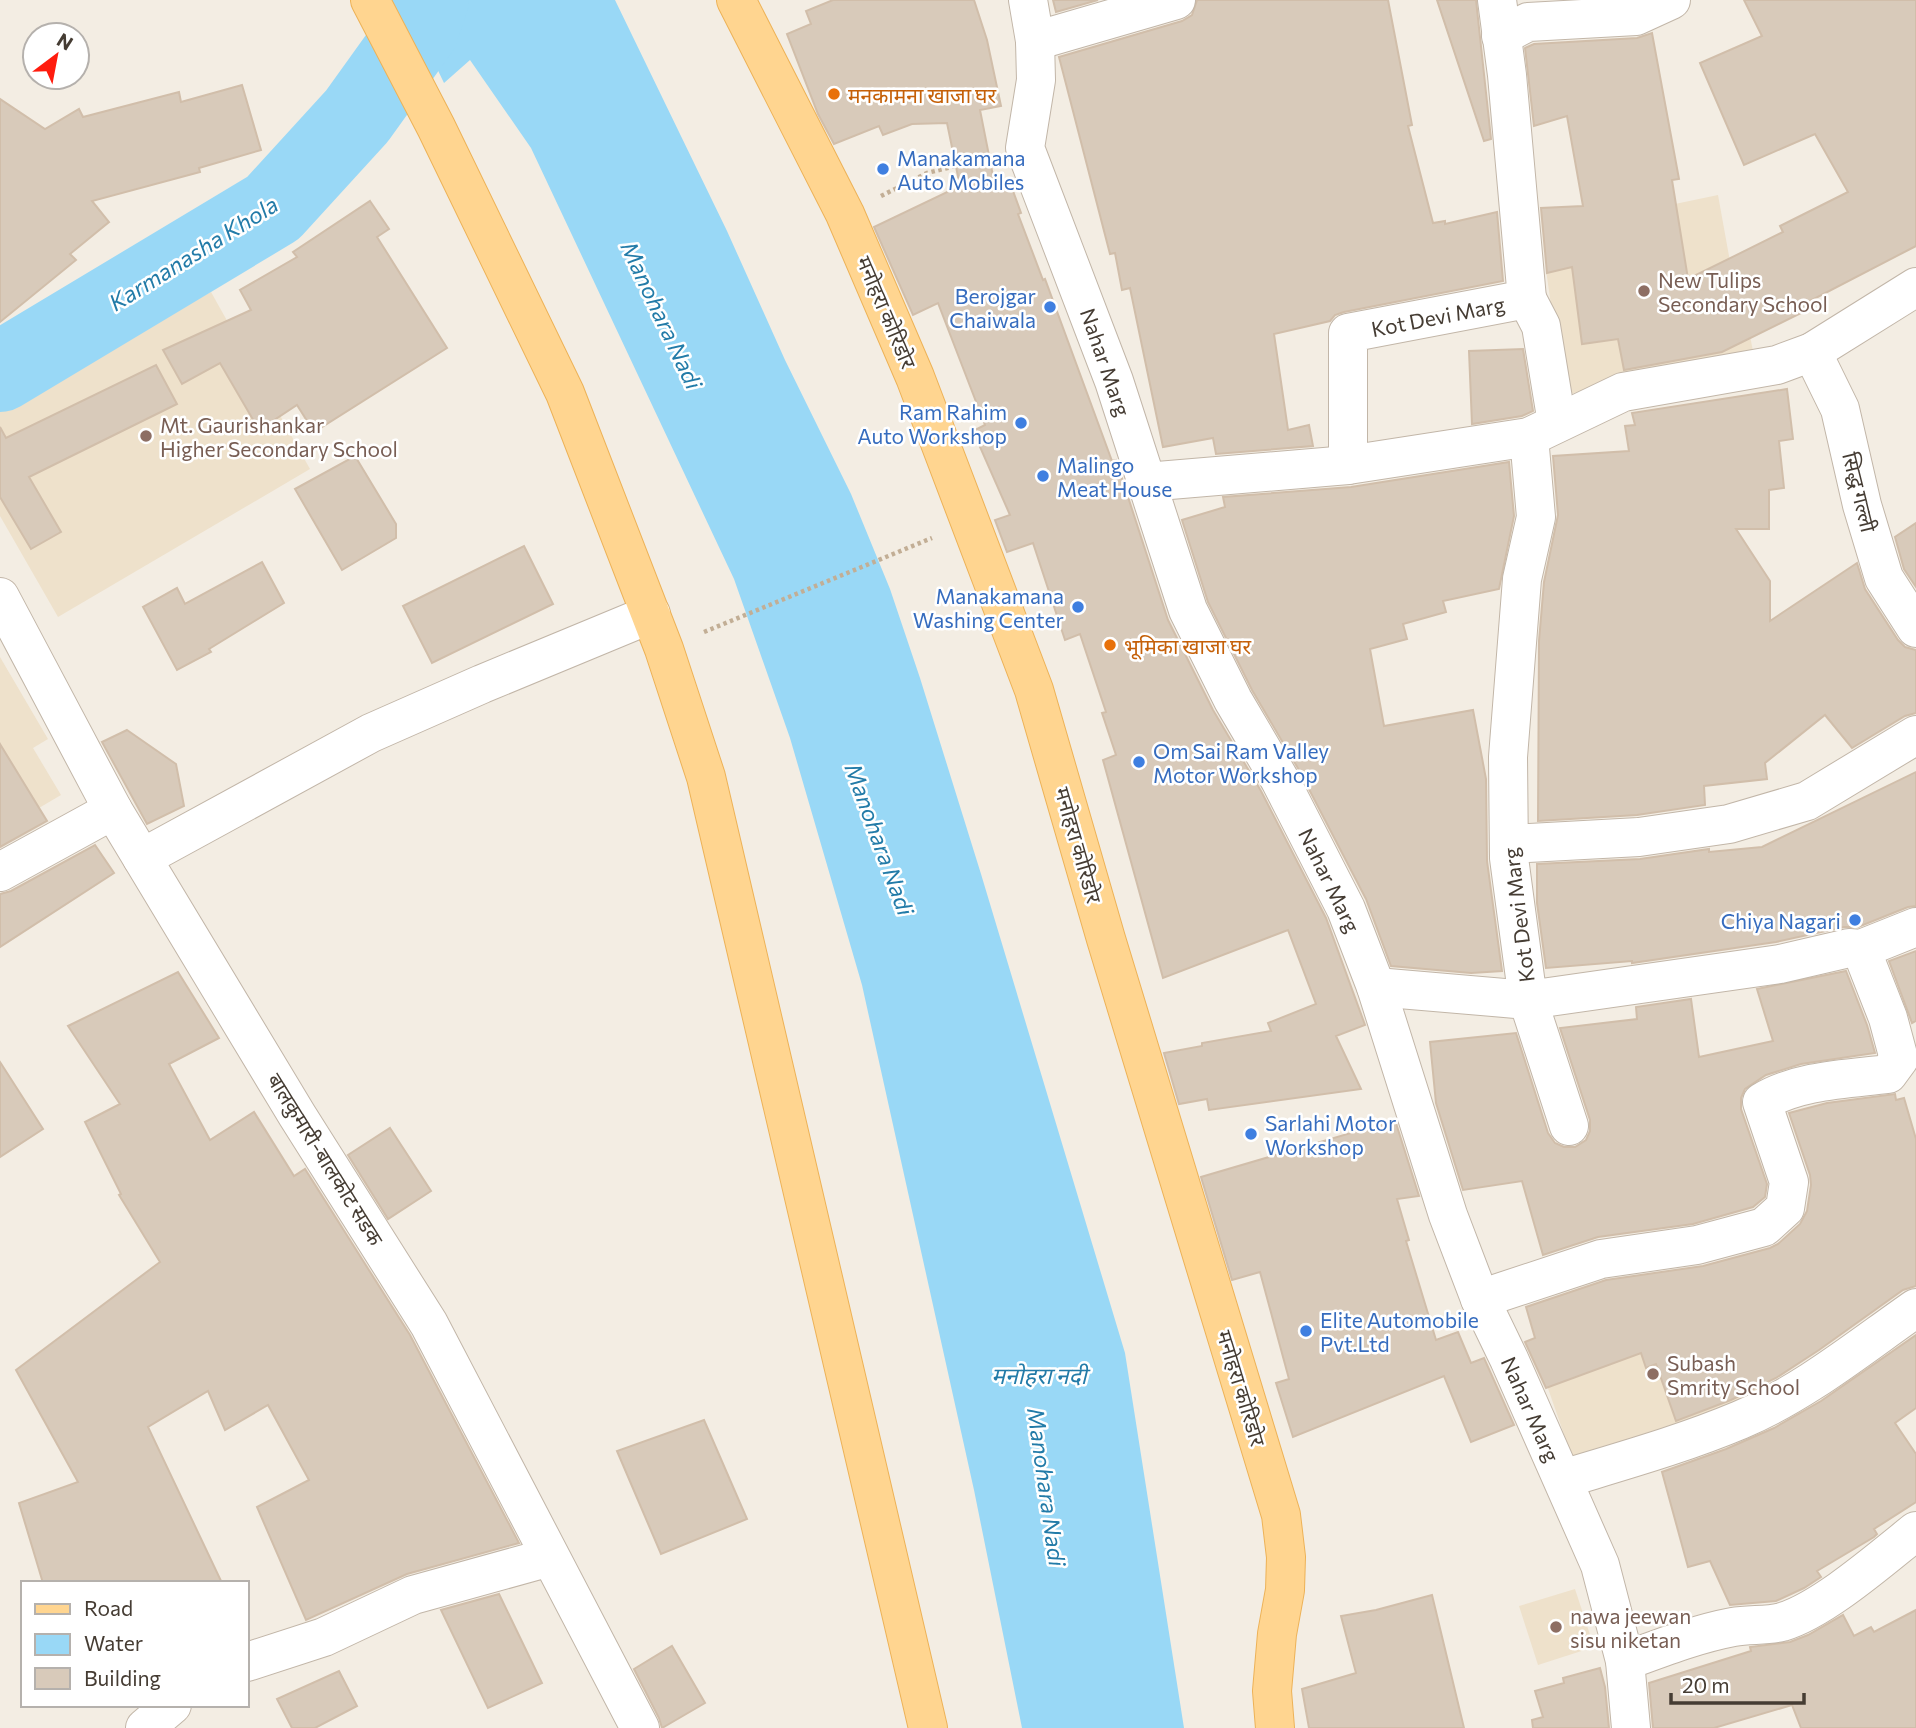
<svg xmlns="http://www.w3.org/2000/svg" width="1916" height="1728" viewBox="0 0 1916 1728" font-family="Commissioner,'Noto Sans Devanagari',sans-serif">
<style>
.education{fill:#eee1cb}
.water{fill:#99d8f6}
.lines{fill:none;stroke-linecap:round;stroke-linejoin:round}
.river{stroke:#99d8f6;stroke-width:80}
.building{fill:#d8caba;stroke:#d1beaa;stroke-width:2}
.minor-casing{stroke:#c2b6a8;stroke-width:40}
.major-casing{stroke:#edb257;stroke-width:40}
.path{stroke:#c2ae95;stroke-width:4.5;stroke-dasharray:3.5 3.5;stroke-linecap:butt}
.minor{stroke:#fff;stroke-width:38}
.major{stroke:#ffd590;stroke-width:38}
.food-dot{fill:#e8710a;stroke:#fff;stroke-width:2.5}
.shop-dot{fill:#3f7fe0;stroke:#fff;stroke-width:2.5}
.education-dot{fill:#8d6e63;stroke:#fff;stroke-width:2.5}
.labels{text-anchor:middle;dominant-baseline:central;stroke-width:5;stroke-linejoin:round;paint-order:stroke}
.food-label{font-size:21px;fill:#c56008;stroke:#fff;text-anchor:start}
.shop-label{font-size:21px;fill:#366cbe;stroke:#fff;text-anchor:start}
.education-label{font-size:21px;fill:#785e54;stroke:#fff;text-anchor:start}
.street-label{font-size:21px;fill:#453c33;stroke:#fff}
.water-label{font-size:23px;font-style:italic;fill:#227ba8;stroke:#fff}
</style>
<rect width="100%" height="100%" fill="#f3ede3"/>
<!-- education -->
<g class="education">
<path d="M 1718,195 L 1731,267 L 1745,311 L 1756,366 L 1597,386 L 1564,396 L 1546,270 L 1589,263 L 1584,223 Z"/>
<path d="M 211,292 L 310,469 L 58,617 L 0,516 L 0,403 Z"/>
<path d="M 0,657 L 48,739 L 33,748 L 61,795 L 0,831 Z"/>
<path d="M 1733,1281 L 1770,1397 L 1575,1466 L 1535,1351 Z"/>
<path d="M 1575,1589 L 1594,1647 L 1538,1665 L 1519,1606 Z"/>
</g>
<!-- water -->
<path class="water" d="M 404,0 L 615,0 L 727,231 L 785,360 L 851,494 L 890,589 L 920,678 L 981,874 L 1125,1353 L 1184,1728 L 1022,1728 L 974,1490 L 862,985 L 790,738 L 734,579 L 531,148 L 470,60 L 444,83 Z"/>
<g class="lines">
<!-- river -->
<path class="river" d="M 0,372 L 273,208 L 357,116 L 418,31 L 429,0"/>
</g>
<!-- building -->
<g class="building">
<path d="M 833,0 L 974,0 L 987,40 L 1001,106 L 980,110 L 995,186 L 1009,180 L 1021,213 L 1018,214 L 1043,280 L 1045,279 L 1112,461 L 1116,460 L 1168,620 L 1213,710 L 1261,791 L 1326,918 L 1365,1025 L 1336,1036 L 1361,1089 L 1209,1110 L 1207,1099 L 1179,1104 L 1164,1053 L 1202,1046 L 1202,1043 L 1271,1031 L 1268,1023 L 1316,1004 L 1288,930 L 1163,978 L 1103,760 L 1116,755 L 1102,713 L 1106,712 L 1080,634 L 1065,640 L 1033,543 L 1007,552 L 995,520 L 1010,515 L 973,431 L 985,425 L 938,303 L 913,315 L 874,227 L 960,186 L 947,123 L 912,124 L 883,135 L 879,126 L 834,144 L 818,114 L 787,34 L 811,24 L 806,11 Z"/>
<path d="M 1053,0 L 1098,0 L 1056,12 Z"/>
<path d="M 1197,0 L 1388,0 L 1412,125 L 1408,126 L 1433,223 L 1445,221 L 1445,224 L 1497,212 L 1503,281 L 1344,312 L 1335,315 L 1330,321 L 1274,334 L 1288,430 L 1309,425 L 1313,446 L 1216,454 L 1213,438 L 1163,447 L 1130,288 L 1122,290 L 1115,253 L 1110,254 L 1059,57 L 1182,21 L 1192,15 Z"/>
<path d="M 1437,0 L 1476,0 L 1491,139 L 1484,141 Z"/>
<path d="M 1744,0 L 1916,0 L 1916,246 L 1806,303 L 1809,309 L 1722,352 L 1624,370 L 1618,339 L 1582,344 L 1572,267 L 1547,273 L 1541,208 L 1583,206 L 1567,116 L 1534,126 L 1525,48 L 1534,44 L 1637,38 L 1652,33 L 1679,179 L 1672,180 L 1688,279 L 1783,232 L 1780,226 L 1848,192 L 1815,134 L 1744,165 L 1700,63 L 1762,36 Z"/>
<path d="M 242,85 L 261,150 L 199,168 L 200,172 L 92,201 L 109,222 L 70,254 L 76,260 L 0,322 L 0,99 L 45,129 L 79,109 L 83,117 L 179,92 L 181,102 Z"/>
<path d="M 370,201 L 389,229 L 377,237 L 447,348 L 314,432 L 297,405 L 259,430 L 220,363 L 182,384 L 163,350 L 251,310 L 240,290 L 297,257 L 293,252 Z"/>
<path d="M 1523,349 L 1533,411 L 1522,416 L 1472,424 L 1469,351 Z"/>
<path d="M 156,365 L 177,404 L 29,477 L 61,532 L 31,549 L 0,497 L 0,427 L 6,438 Z"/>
<path d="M 1787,389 L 1793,439 L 1779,441 L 1784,488 L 1769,490 L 1769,529 L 1736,529 L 1770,581 L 1770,621 L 1857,563 L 1865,589 L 1898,640 L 1905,647 L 1916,650 L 1916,713 L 1905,716 L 1852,748 L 1825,715 L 1765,763 L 1767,779 L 1704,786 L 1705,805 L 1637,815 L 1538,821 L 1539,641 L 1544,582 L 1558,515 L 1553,456 L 1629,451 L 1625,426 L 1635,425 L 1632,413 Z"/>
<path d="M 355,456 L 396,524 L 396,538 L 342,570 L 295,489 Z"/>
<path d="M 1509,462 L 1514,516 L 1499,589 L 1443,601 L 1446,612 L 1403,624 L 1407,639 L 1370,649 L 1384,726 L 1473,710 L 1486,779 L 1487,861 L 1502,971 L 1471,973 L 1391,966 L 1366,899 L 1299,770 L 1252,690 L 1208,602 L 1182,520 L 1225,507 L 1223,497 L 1351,487 Z"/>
<path d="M 1916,523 L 1916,587 L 1904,569 L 1895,537 Z"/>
<path d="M 524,546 L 553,604 L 432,663 L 403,606 Z"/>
<path d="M 262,562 L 284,603 L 209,649 L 211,652 L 177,670 L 143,607 L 177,588 L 185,604 Z"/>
<path d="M 127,730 L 176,764 L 184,806 L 147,824 L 102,742 Z"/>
<path d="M 0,744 L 47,821 L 0,847 Z"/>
<path d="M 1916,772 L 1916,906 L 1908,907 L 1858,927 L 1844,927 L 1776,942 L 1632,963 L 1632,961 L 1546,968 L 1537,903 L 1537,864 L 1640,859 L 1709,849 L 1709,852 L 1762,847 Z"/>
<path d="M 95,845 L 114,873 L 0,947 L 0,894 L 11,891 Z"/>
<path d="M 1916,951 L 1916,1021 L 1912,1023 L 1889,961 Z"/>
<path d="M 1846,971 L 1867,1025 L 1875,1053 L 1801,1064 L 1766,1075 L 1745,1089 L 1741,1098 L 1741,1109 L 1767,1184 L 1765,1197 L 1753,1207 L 1693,1224 L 1598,1237 L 1543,1255 L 1522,1181 L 1463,1190 L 1436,1103 L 1430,1042 L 1516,1033 L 1548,1133 L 1555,1143 L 1564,1147 L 1575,1147 L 1586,1140 L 1590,1131 L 1590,1120 L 1560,1028 L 1637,1019 L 1636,1007 L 1691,999 L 1699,1057 L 1773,1041 L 1757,989 Z"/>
<path d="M 178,972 L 219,1038 L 169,1064 L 210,1140 L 254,1112 L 294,1176 L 305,1169 L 410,1335 L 519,1543 L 407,1574 L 306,1620 L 257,1507 L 309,1480 L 268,1405 L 225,1430 L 208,1391 L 148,1427 L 222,1583 L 43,1583 L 19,1503 L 78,1482 L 16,1370 L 160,1262 L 119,1195 L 121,1194 L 85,1122 L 120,1104 L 68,1026 Z"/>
<path d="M 0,1062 L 43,1129 L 0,1157 Z"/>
<path d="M 1895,1094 L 1896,1100 L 1904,1098 L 1916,1139 L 1916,1286 L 1903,1290 L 1819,1350 L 1776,1378 L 1731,1400 L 1676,1421 L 1656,1364 L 1646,1368 L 1641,1353 L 1546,1388 L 1525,1342 L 1535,1338 L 1526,1307 L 1606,1280 L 1703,1266 L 1770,1248 L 1778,1244 L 1800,1224 L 1807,1211 L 1811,1185 L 1810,1175 L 1789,1113 L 1827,1103 Z"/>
<path d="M 1395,1120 L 1419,1196 L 1397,1199 L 1409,1240 L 1406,1241 L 1436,1340 L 1458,1332 L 1471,1363 L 1484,1358 L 1514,1425 L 1471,1442 L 1444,1376 L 1293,1437 L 1276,1383 L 1289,1379 L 1260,1272 L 1232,1280 L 1201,1177 Z"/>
<path d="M 390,1128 L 431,1191 L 388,1219 L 348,1155 Z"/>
<path d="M 1916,1335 L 1916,1408 L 1895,1423 L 1916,1454 L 1916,1502 L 1874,1529 L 1877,1534 L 1874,1537 L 1817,1571 L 1821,1577 L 1804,1588 L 1776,1601 L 1730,1605 L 1710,1561 L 1688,1567 L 1662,1472 L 1726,1449 L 1774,1428 L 1821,1401 Z"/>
<path d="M 704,1420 L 747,1519 L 661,1554 L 617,1451 Z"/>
<path d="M 499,1594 L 542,1683 L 488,1708 L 441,1610 Z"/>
<path d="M 1432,1595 L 1464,1728 L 1309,1728 L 1302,1689 L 1356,1673 L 1341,1616 L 1376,1610 Z"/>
<path d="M 1916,1610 L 1916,1728 L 1801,1728 L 1792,1705 L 1714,1728 L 1653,1728 L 1649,1683 L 1751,1651 L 1750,1647 L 1790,1642 L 1808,1635 L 1843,1615 L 1854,1636 L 1871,1627 L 1874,1632 Z"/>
<path d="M 672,1646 L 705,1703 L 662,1728 L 659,1718 L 634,1669 Z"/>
<path d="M 1600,1668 L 1605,1687 L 1609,1728 L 1533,1728 L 1532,1720 L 1543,1717 L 1535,1691 L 1564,1683 L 1563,1678 Z"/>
<path d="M 339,1671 L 357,1706 L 315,1728 L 292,1728 L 277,1699 Z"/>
</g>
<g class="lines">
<defs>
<g id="minor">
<path d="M 1028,0 L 1035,41 L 1176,0"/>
<path d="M 1501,36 L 1528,22 L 1636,16 L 1671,0"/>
<path d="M 1035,41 L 1036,80 L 1025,148 L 1114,381 L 1188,610 L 1233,700 L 1280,780 L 1346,909 L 1376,987 L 1448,1215 L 1480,1299 L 1509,1359 L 1600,1565 L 1625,1661 L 1631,1728"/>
<path d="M 1527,299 L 1541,326 L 1557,423"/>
<path d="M 1812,352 L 1840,409 L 1862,505 L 1884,578 L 1916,628"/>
<path d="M 1529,437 L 1536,517 L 1522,579 L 1508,757 L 1509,858 L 1528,1000 L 1780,964 L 1849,948 L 1861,949 L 1916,927"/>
<path d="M 1348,465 L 1348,333 L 1527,299 L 1507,75 L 1497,0"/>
<path d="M 1146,482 L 1348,465 L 1529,437 L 1623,392 L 1777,365 L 1812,352 L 1916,287"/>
<path d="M 0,597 L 113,810 L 297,1115 L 429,1324 L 640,1728"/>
<path d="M 1509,844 L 1639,837 L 1729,824 L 1807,801 L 1916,735"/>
<path d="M 142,858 L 371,733 L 482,684 L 651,614"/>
<path d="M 0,872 L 113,810"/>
<path d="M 1376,987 L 1528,1000 L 1569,1126"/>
<path d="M 1480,1299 L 1601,1259 L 1697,1245 L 1764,1227 L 1785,1208 L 1789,1182 L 1762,1102 C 1799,1080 1846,1079 1888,1074 L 1899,1059 L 1888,1018 L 1861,949"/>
<path d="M 1563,1479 C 1622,1461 1683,1444 1740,1420 C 1804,1393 1860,1347 1916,1308"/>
<path d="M 1625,1661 C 1661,1648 1696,1634 1733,1627 C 1749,1624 1767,1626 1782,1622 C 1823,1610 1882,1558 1916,1531"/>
<path d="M 247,1662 L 324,1637 L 413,1595 L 550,1557"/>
<path d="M 145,1728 L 172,1705"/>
</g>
<g id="major">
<path d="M 370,0 L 436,127 L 565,393 L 664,649 L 706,777 L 928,1728"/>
<path d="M 736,0 L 845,214 L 915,377 L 1034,690 L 1106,939 L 1281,1515 L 1286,1557 L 1285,1590 L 1277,1634 L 1272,1691 L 1275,1728"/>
</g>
</defs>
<!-- minor casing -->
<use href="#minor" class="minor-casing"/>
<!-- major casing -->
<use href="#major" class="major-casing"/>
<!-- path -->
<g class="path">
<path d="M 881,196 L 927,173 L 984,159"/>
<path d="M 704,632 L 932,538"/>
</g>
<!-- minor -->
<use href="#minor" class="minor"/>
<!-- major -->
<use href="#major" class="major"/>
</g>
<!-- markers -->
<g class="food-dot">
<circle cx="834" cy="94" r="7"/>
<circle cx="1110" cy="645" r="7"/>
</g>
<g class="shop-dot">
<circle cx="883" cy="169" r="7"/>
<circle cx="1050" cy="307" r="7"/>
<circle cx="1021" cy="423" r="7"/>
<circle cx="1043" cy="476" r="7"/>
<circle cx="1078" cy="607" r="7"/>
<circle cx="1139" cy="762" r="7"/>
<circle cx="1855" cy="920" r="7"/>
<circle cx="1251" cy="1134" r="7"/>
<circle cx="1306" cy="1331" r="7"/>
</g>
<g class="education-dot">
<circle cx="1644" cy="291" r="7"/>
<circle cx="146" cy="436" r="7"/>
<circle cx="1653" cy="1374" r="7"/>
<circle cx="1556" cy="1627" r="7"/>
</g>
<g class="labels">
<!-- food labels -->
<g class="food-label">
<text x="848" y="94">मनकामना खाजा घर</text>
<text x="1124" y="645">भूमिका खाजा घर</text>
</g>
<!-- shop labels -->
<g class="shop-label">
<text x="897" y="157">Manakamana<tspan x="897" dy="24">Auto Mobiles</tspan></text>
<text x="1036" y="295" text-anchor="end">Berojgar<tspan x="1036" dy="24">Chaiwala</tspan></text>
<text x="1007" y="411" text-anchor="end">Ram Rahim<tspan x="1007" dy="24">Auto Workshop</tspan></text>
<text x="1057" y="464">Malingo<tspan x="1057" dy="24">Meat House</tspan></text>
<text x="1064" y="595" text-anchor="end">Manakamana<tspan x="1064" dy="24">Washing Center</tspan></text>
<text x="1153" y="750">Om Sai Ram Valley<tspan x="1153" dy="24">Motor Workshop</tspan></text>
<text x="1841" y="920" text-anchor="end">Chiya Nagari</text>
<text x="1265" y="1122">Sarlahi Motor<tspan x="1265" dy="24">Workshop</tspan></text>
<text x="1320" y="1319">Elite Automobile<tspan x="1320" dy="24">Pvt.Ltd</tspan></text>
</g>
<!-- education labels -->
<g class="education-label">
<text x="1658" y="279">New Tulips<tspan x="1658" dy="24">Secondary School</tspan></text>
<text x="160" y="424">Mt. Gaurishankar<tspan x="160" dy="24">Higher Secondary School</tspan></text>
<text x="1667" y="1362">Subash<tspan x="1667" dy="24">Smrity School</tspan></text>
<text x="1570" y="1615">nawa jeewan<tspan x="1570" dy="24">sisu niketan</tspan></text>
</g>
<!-- street labels -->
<g class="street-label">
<text transform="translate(887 312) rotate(67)">मनोहरा कोरिडोर</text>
<text transform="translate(1438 316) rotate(-11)">Kot Devi Marg</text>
<text transform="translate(1106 362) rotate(71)">Nahar Marg</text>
<text transform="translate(1860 492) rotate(76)">सिद्ध गल्ली</text>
<text transform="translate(1079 845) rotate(74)">मनोहरा कोरिडोर</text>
<text transform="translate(1330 880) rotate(64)">Nahar Marg</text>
<text transform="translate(1518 915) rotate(-97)">Kot Devi Marg</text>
<text transform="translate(326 1159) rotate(58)">बालकुमारी-बालकोट सडक</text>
<text transform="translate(1242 1388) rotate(73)">मनोहरा कोरिडोर</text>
<text transform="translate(1531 1409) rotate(66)">Nahar Marg</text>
</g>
<!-- water labels -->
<g class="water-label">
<text transform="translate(193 253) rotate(-32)">Karmanasha Khola</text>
<text transform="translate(662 315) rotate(65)">Manohara Nadi</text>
<text transform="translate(880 839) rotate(70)">Manohara Nadi</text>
<text x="1039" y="1375">मनोहरा नदी</text>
<text transform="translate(1047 1487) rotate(82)">Manohara Nadi</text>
</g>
</g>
<!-- legend -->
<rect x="21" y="1581" width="228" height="126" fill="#ffffff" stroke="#b5b1ad" stroke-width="2"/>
<rect x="35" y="1604" width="35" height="10" fill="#ffd590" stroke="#b5b1ad" stroke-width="2"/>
<text x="84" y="1616" font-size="21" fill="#453c33">Road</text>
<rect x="35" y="1634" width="35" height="21" fill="#99d8f6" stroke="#b5b1ad" stroke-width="2"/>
<text x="84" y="1651" font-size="21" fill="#453c33">Water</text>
<rect x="35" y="1668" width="35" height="21" fill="#d8caba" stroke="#b5b1ad" stroke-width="2"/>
<text x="84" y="1686" font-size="21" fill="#453c33">Building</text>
<!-- north arrow -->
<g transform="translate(56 56) rotate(32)"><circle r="33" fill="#ffffff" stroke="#b5b1ad" stroke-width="2"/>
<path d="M0-5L12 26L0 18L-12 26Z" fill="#ff1c0e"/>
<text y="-10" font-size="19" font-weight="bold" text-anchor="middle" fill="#453c33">N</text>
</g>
<!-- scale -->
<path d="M1671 1693v10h133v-10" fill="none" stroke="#453c33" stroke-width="3.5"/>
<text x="1682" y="1693" font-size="21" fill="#453c33" stroke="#ffffff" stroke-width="5" paint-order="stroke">20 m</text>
</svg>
